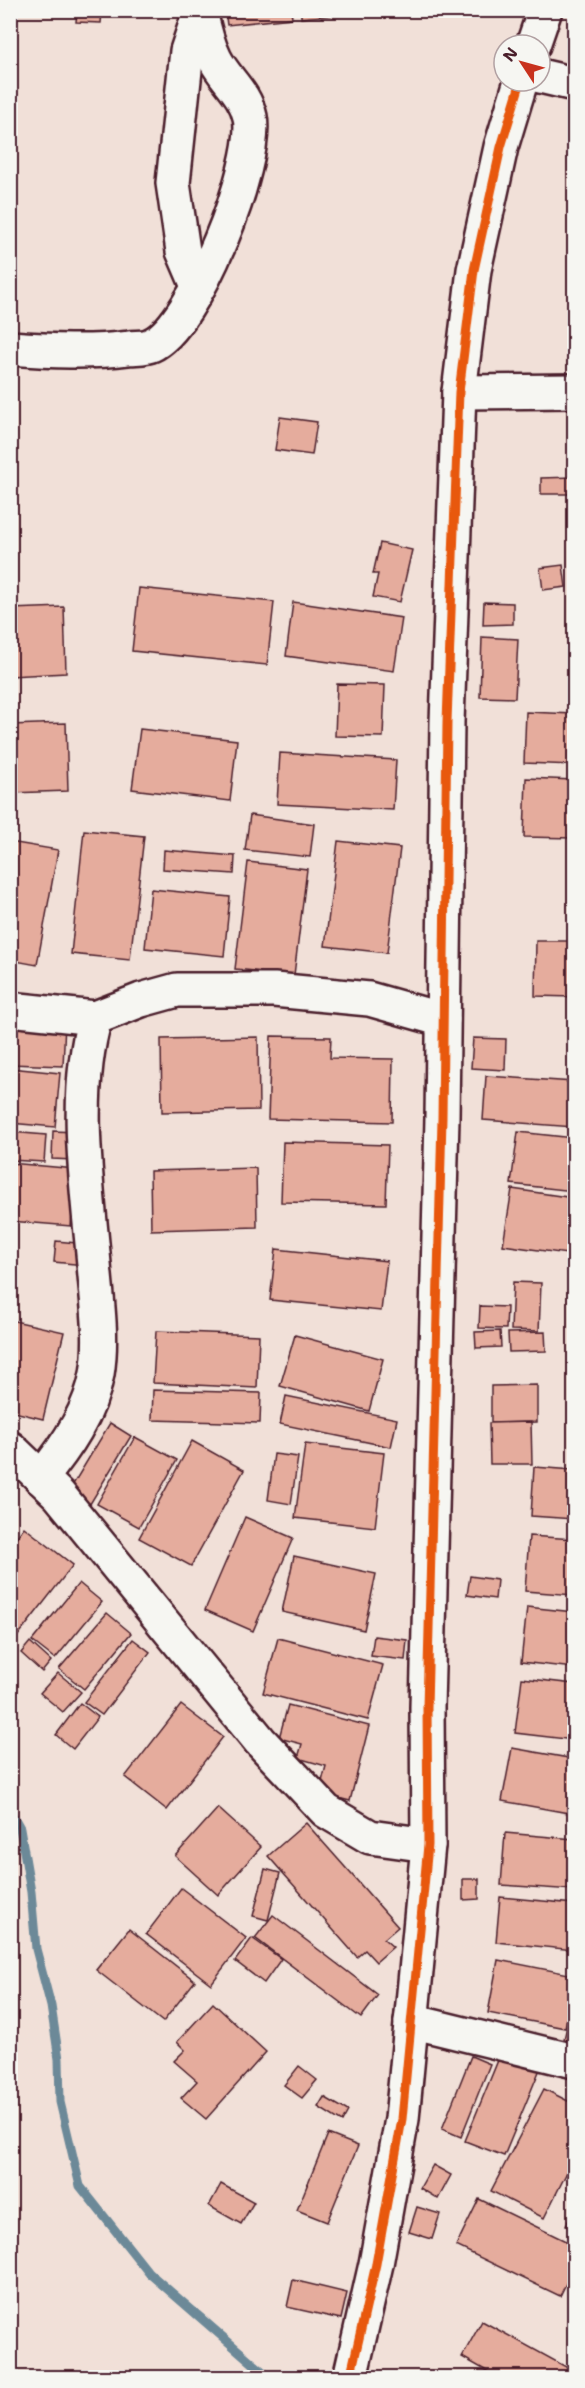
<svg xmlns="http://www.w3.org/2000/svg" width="585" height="2388" viewBox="0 0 585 2388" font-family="'Shantell Sans',sans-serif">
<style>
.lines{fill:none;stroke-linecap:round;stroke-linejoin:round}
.stream{stroke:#6c8998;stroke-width:9}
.building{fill:#e5ac9d;stroke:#4a1f2b;stroke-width:1.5}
.minor-casing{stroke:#4a1f2b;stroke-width:38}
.minor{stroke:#f6f6f2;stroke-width:33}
.cycleway-casing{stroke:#f6f6f2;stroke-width:13}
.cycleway{stroke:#e8590c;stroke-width:9}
</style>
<rect width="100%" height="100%" fill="#f1e0d8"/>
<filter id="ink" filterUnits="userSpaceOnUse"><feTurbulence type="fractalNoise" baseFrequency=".0167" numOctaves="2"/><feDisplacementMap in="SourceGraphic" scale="12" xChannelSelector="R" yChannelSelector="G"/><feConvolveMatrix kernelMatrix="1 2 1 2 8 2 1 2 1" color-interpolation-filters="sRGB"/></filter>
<g filter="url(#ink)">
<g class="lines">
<!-- stream -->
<path class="stream" d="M 10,1810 L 20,1828 L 31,1892 L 36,1949 L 51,2006 L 59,2059 L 60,2102 L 80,2186 L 149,2273 L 270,2378"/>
</g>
<!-- building -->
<g class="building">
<path d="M 136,10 L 136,14 L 102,12 L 101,23 L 76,22 L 77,10 Z"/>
<path d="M 225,10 L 291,10 L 292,18 L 227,25 Z"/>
<path d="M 301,10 L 358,10 L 358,13 L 301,18 Z"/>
<path d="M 280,417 L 317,422 L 312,455 L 275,450 Z"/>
<path d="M 574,477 L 574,494 L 541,494 L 541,478 Z"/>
<path d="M 380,543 L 412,550 L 400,602 L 373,597 L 378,574 L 373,574 Z"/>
<path d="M 563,565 L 566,587 L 543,590 L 540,568 Z"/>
<path d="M 139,588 L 274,602 L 267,665 L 132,651 Z"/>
<path d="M 293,602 L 402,618 L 394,671 L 286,656 Z"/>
<path d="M 484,602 L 513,603 L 513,624 L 483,625 Z"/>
<path d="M 64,607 L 66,673 L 10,676 L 10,609 Z"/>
<path d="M 482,637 L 518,639 L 515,698 L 480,697 Z"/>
<path d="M 337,684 L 385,685 L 383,737 L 335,736 Z"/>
<path d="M 526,712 L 574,714 L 574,765 L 524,763 Z"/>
<path d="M 66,723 L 68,791 L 10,793 L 10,725 Z"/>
<path d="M 140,729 L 237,740 L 230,801 L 132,789 Z"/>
<path d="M 280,753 L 396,760 L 393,810 L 277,804 Z"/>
<path d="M 526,778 L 574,780 L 574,838 L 524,837 Z"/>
<path d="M 250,815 L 314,824 L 310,857 L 245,850 Z"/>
<path d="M 84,830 L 144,836 L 130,960 L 71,954 Z"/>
<path d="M 338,841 L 400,848 L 387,953 L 325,946 Z"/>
<path d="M 10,842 L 58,850 L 37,965 L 10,960 Z"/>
<path d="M 164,850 L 235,856 L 234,874 L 163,869 Z"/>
<path d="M 248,862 L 307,869 L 294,975 L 235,969 Z"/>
<path d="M 151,889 L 230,897 L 224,956 L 145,948 Z"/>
<path d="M 536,941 L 574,941 L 574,997 L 535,996 Z"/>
<path d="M 10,1021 L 65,1023 L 63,1066 L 10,1064 Z"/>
<path d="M 271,1036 L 331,1037 L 330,1058 L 393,1059 L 392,1122 L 268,1119 Z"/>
<path d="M 258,1037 L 259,1110 L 162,1112 L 161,1039 Z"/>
<path d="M 473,1038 L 506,1039 L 505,1070 L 471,1068 Z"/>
<path d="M 10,1068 L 60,1073 L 55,1127 L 10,1123 Z"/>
<path d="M 486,1076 L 574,1082 L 574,1127 L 483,1120 Z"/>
<path d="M 53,1131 L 75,1132 L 74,1160 L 52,1159 Z"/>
<path d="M 10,1132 L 46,1135 L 44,1162 L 10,1160 Z"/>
<path d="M 518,1132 L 574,1138 L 574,1191 L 511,1184 Z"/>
<path d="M 283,1142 L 388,1145 L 386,1204 L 281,1202 Z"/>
<path d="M 10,1163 L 76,1169 L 71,1226 L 10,1221 Z"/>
<path d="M 256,1168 L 257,1227 L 151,1230 L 150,1171 Z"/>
<path d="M 512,1189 L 574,1198 L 574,1255 L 503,1245 Z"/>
<path d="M 56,1241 L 87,1244 L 85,1265 L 54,1262 Z"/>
<path d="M 276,1249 L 387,1261 L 381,1311 L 270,1300 Z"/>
<path d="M 513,1282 L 541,1283 L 539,1331 L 511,1330 Z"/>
<path d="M 480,1306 L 507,1307 L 506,1329 L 479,1328 Z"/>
<path d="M 10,1320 L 64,1332 L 43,1419 L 10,1411 Z"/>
<path d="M 156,1331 L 259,1335 L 257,1388 L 153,1383 Z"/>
<path d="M 500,1331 L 501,1347 L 476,1348 L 475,1332 Z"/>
<path d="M 545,1332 L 546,1351 L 509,1352 L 508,1333 Z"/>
<path d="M 295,1335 L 383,1359 L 369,1411 L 280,1386 Z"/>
<path d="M 537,1385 L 537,1422 L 491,1423 L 491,1386 Z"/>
<path d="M 153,1390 L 261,1393 L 260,1423 L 152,1420 Z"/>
<path d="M 286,1396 L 397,1419 L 391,1447 L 280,1424 Z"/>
<path d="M 531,1422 L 532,1464 L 490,1464 L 489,1423 Z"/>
<path d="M 110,1423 L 131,1436 L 90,1504 L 69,1491 Z"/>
<path d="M 135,1437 L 177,1460 L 139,1527 L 97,1504 Z"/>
<path d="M 192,1441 L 244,1470 L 191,1566 L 139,1538 Z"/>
<path d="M 305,1444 L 384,1453 L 375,1527 L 295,1518 Z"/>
<path d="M 274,1454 L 298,1457 L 291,1504 L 268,1500 Z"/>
<path d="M 534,1467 L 574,1470 L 574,1519 L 531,1516 Z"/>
<path d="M 245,1517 L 293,1538 L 253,1631 L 205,1610 Z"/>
<path d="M 24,1527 L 73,1565 L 13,1642 L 10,1641 L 10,1546 Z"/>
<path d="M 529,1536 L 574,1539 L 574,1595 L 525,1591 Z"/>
<path d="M 294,1556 L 376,1574 L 364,1630 L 282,1612 Z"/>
<path d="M 470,1576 L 497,1580 L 495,1599 L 467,1595 Z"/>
<path d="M 79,1583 L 102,1602 L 55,1659 L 32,1641 Z"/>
<path d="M 527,1607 L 574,1612 L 574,1668 L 521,1662 Z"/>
<path d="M 107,1613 L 131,1633 L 84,1689 L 59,1669 Z"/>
<path d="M 374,1636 L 407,1640 L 405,1660 L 371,1656 Z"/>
<path d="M 278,1638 L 383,1665 L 368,1720 L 263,1693 Z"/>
<path d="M 133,1639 L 150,1652 L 102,1715 L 84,1702 Z"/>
<path d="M 30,1642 L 51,1661 L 42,1672 L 21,1653 Z"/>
<path d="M 58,1673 L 81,1692 L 63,1712 L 40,1693 Z"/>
<path d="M 522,1678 L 574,1684 L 574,1740 L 515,1733 Z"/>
<path d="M 80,1703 L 98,1717 L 73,1749 L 56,1735 Z"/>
<path d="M 181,1705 L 223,1737 L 167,1810 L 125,1777 Z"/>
<path d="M 288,1705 L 369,1726 L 350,1801 L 319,1793 L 326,1766 L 298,1758 L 302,1744 L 279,1738 Z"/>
<path d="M 512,1748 L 574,1759 L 574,1814 L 502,1801 Z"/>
<path d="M 218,1808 L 261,1847 L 218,1895 L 175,1856 Z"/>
<path d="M 306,1823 L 398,1927 L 384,1939 L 393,1947 L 376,1962 L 365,1950 L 357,1957 L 268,1856 Z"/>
<path d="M 505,1833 L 574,1839 L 574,1890 L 501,1885 Z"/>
<path d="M 265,1869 L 280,1873 L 268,1920 L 253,1916 Z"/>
<path d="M 463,1879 L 479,1879 L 479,1899 L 463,1900 Z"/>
<path d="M 181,1888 L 246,1938 L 211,1984 L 146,1934 Z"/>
<path d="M 500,1897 L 574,1904 L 574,1950 L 496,1942 Z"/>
<path d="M 273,1915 L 378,1995 L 361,2018 L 255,1938 Z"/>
<path d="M 129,1929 L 195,1981 L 163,2022 L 96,1970 Z"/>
<path d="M 252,1938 L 281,1959 L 264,1983 L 235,1961 Z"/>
<path d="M 498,1960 L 574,1975 L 565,2028 L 488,2013 Z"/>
<path d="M 574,1997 L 574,2042 L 564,2039 Z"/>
<path d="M 213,2003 L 266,2052 L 206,2119 L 181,2098 L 197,2081 L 174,2061 L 185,2050 L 177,2042 Z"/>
<path d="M 501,2053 L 540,2069 L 504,2156 L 465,2141 Z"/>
<path d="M 471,2056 L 490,2064 L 461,2137 L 442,2129 Z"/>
<path d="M 299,2066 L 317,2080 L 302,2098 L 284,2085 Z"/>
<path d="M 544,2089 L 574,2104 L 574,2158 L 544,2218 L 491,2191 Z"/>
<path d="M 324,2097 L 348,2111 L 342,2122 L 318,2107 Z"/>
<path d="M 328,2134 L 358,2146 L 327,2222 L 297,2210 Z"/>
<path d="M 433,2165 L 451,2175 L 438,2199 L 420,2188 Z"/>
<path d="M 221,2184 L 254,2202 L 241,2224 L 209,2206 Z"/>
<path d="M 479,2199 L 574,2245 L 574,2267 L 560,2296 L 456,2246 Z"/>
<path d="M 417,2207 L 440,2214 L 432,2239 L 409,2232 Z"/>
<path d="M 574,2210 L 574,2230 L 566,2225 Z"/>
<path d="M 293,2280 L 347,2293 L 341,2319 L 287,2307 Z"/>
<path d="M 482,2321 L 568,2368 L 563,2378 L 499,2378 L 462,2357 Z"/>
</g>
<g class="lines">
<defs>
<g id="minor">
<path d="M 533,45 L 545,10"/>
<path d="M 540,76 L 574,84"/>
<path d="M 198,286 L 183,251 L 173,183 L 187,51 L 200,12"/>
<path d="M 10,348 C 51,351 89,353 129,348 C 135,347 145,348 151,345 C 195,326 259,163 250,117 C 245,93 225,79 215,59 C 208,45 203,25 200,10"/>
<path d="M 459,392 L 574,391"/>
<path d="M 10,1009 L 95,1018 L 141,1000 L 177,990 L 274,990 L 369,999 L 443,1020"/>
<path d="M 10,1448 L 59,1495 L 260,1741 L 326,1811 L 370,1837 L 428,1845"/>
<path d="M 41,1478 C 66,1448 90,1413 97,1374 C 103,1337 97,1301 94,1264 C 87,1186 73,1094 95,1018"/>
<path d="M 411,2021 L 574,2061"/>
<path d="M 350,2378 L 376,2264 L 402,2119 L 428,1845 L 427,1707 L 442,1118 L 447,722 L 459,392 L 474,270 L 501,147 L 521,81"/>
</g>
</defs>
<!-- minor casing -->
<use href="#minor" class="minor-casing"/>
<!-- minor -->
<use href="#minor" class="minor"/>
<defs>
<path id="cycleway" d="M 350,2378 L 376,2264 L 402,2119 L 428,1845 L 427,1707 L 442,1118 L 447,722 L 459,392 L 474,270 L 501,147 L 521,81"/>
</defs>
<!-- cycleway casing -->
<use href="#cycleway" class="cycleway-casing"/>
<!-- cycleway -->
<use href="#cycleway" class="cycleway"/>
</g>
</g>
<!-- margin -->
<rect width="585" height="2388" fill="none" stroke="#f6f6f2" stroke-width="36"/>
<rect x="18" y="18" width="549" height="2352" fill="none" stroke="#4a1f2b" stroke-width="2" filter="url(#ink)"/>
<!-- north arrow -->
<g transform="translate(522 63) rotate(306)"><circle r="28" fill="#f6f6f2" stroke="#b1a0a2" stroke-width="1.5"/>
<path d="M0-4.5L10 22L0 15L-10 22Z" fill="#c8321e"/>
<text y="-9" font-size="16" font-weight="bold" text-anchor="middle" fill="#4a1f2b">N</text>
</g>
</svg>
